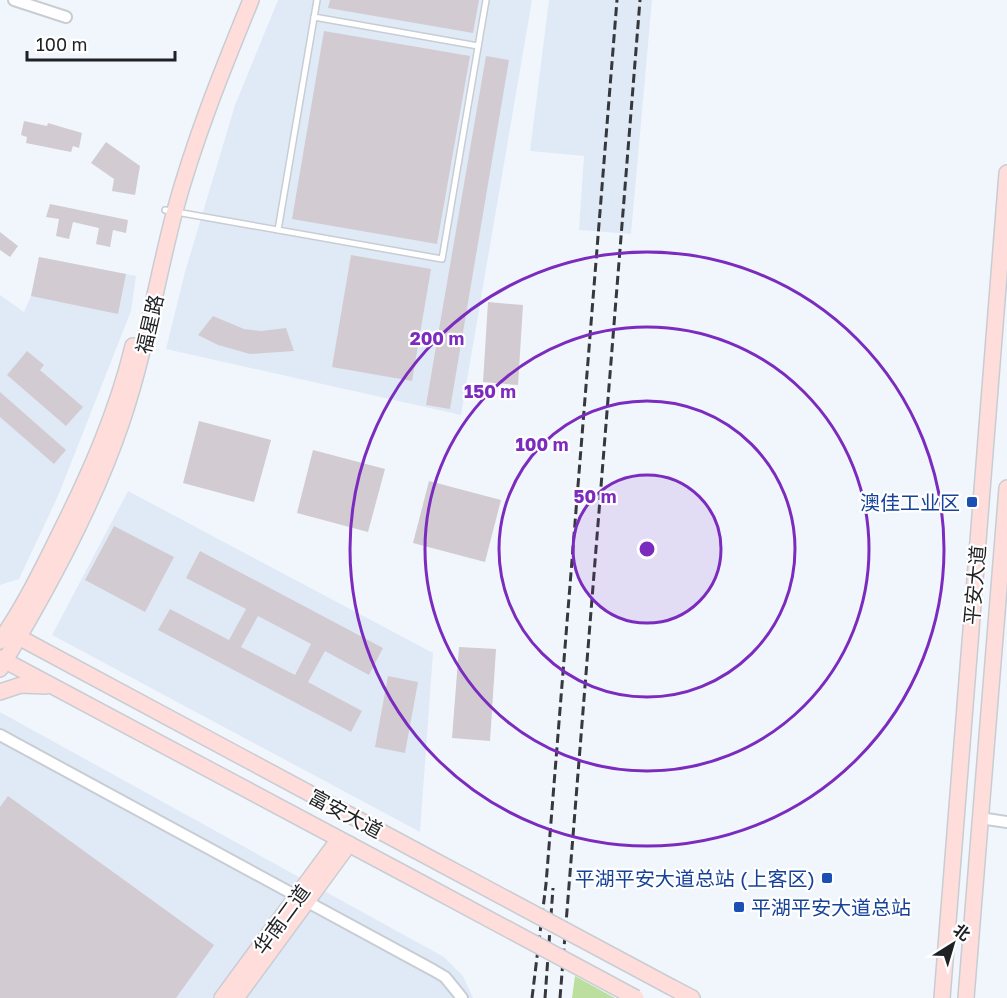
<svg xmlns="http://www.w3.org/2000/svg" width="1007" height="998" viewBox="0 0 1007 998" font-family="'Golos Text','Noto Sans SC',sans-serif">
<style>
.built{fill:#e0eaf7}
.green{fill:#bcdf9f}
.building{fill:#d2cbd1;fill-rule:evenodd}
.lines{fill:none;stroke-linecap:round;stroke-linejoin:round}
.lane-casing{stroke:#c8cdd4;stroke-width:8}
.street-casing{stroke:#c8cdd4;stroke-width:14}
.secondary-casing{stroke:#c8cdd4;stroke-width:18}
.lane{stroke:#fff;stroke-width:5}
.street{stroke:#fff;stroke-width:10}
.secondary{stroke:#fedddb;stroke-width:15}
.rail{stroke:#36383b;stroke-width:3;stroke-dasharray:9 4.5;stroke-linecap:butt}
.secondary-bridge-casing{stroke:#c8cdd4;stroke-width:18;stroke-linecap:butt}
.secondary-bridge{stroke:#fedddb;stroke-width:15}
.ring{fill:none;stroke:#7b2cbf;stroke-width:3}
.transit-dot{fill:#1a4fb4;stroke:#fff;stroke-width:2}
.labels{text-anchor:middle;dominant-baseline:central;stroke-width:4.5;stroke-linejoin:round;paint-order:stroke}
.street-label{font-size:20px;fill:#1f2124;stroke:#fff}
.transit-label{font-size:20px;fill:#164399;stroke:#fff;text-anchor:end}
.centre{fill:#7b2cbf;stroke:#fff;stroke-width:3}
.ring-label{font-size:18px;text-anchor:middle;font-weight:bold;fill:#7b2cbf;stroke:#fff;stroke-width:4.5;stroke-linejoin:round;paint-order:stroke}
</style>
<rect width="100%" height="100%" fill="#f1f6fd"/>
<!-- built -->
<g class="built">
<path d="M 278,0 L 532,0 L 461,415 L 166,349 L 185,272 L 235,105 Z"/>
<path d="M 549,0 L 652,0 L 631,234 L 579,230 L 584,156 L 530,151 Z"/>
<path d="M 39,257 L 136,276 L 131,311 L 58,496 L 19,579 L 0,585 L 0,295 L 24,312 L 31,296 Z"/>
<path d="M 128,491 L 433,653 L 420,832 L 52,635 Z"/>
<path d="M 0,712 L 444,957 L 463,976 L 473,998 L 0,998 Z"/>
</g>
<!-- green -->
<path class="green" d="M 575,976 L 615,998 L 572,998 Z"/>
<!-- building -->
<g class="building">
<path d="M 330,0 L 479,0 L 473,33 L 328,8 Z"/>
<path d="M 324,31 L 470,56 L 437,244 L 292,219 Z"/>
<path d="M 486,56 L 509,60 L 450,409 L 426,405 Z"/>
<path d="M 24,121 L 47,126 L 48,123 L 82,133 L 79,148 L 73,146 L 71,152 L 26,143 L 27,137 L 21,135 Z"/>
<path d="M 106,142 L 140,166 L 135,195 L 112,191 L 114,179 L 91,163 Z"/>
<path d="M 50,204 L 128,220 L 126,233 L 113,230 L 110,247 L 96,244 L 99,228 L 73,222 L 69,239 L 56,236 L 59,219 L 46,217 Z"/>
<path d="M 0,232 L 18,246 L 10,257 L 0,250 Z"/>
<path d="M 351,255 L 431,269 L 412,381 L 332,367 Z"/>
<path d="M 39,257 L 126,274 L 118,314 L 31,296 Z"/>
<path d="M 488,302 L 523,305 L 518,385 L 483,382 Z"/>
<path d="M 213,316 L 244,329 L 261,331 L 286,328 L 294,351 L 250,354 L 218,345 L 198,335 Z"/>
<path d="M 27,351 L 44,365 L 40,370 L 83,407 L 66,426 L 7,375 Z"/>
<path d="M 0,392 L 66,450 L 54,464 L 0,417 Z"/>
<path d="M 199,421 L 271,440 L 254,502 L 183,483 Z"/>
<path d="M 313,450 L 385,469 L 368,532 L 297,513 Z"/>
<path d="M 429,481 L 501,500 L 485,562 L 413,543 Z"/>
<path d="M 114,526 L 174,557 L 145,612 L 85,580 Z"/>
<path d="M 200,551 L 383,648 L 369,675 L 325,651 L 308,682 L 362,711 L 351,732 L 158,630 L 170,609 L 229,640 L 246,609 L 186,578 ZM 258,616 L 311,644 L 295,675 L 241,647 Z"/>
<path d="M 459,647 L 496,649 L 490,741 L 452,738 Z"/>
<path d="M 388,676 L 418,682 L 405,753 L 375,747 Z"/>
<path d="M 8,796 L 214,945 L 176,998 L 0,998 L 0,807 Z"/>
</g>
<g class="lines">
<defs>
<g id="lane">
<path d="M 314,17 L 478,46"/>
<path d="M 165,210 L 442,259 L 486,0"/>
<path d="M 278,230 L 317,0"/>
</g>
<g id="street">
<path d="M 14,0 L 66,17"/>
<path d="M 0,735 L 433,970 L 445,977 L 462,998"/>
<path d="M 980,818 L 1007,822"/>
</g>
<g id="secondary">
<path d="M 11,633 L 415,850"/>
<path d="M 0,641 C 23,608 42,570 60,533 C 90,473 117,412 133,346"/>
<path d="M 0,658 L 403,873"/>
<path d="M 0,669 C 47,590 93,507 122,421 C 145,353 156,283 174,214 C 194,140 222,71 251,0"/>
<path d="M 0,692 L 21,685 L 46,686"/>
<path d="M 671,987 L 692,998"/>
<path d="M 222,998 L 339,839"/>
<path d="M 236,998 L 349,844"/>
<path d="M 942,998 L 1007,173"/>
<path d="M 966,998 L 1007,488"/>
</g>
</defs>
<!-- lane casing -->
<use href="#lane" class="lane-casing"/>
<!-- street casing -->
<use href="#street" class="street-casing"/>
<!-- secondary casing -->
<use href="#secondary" class="secondary-casing"/>
<!-- lane -->
<use href="#lane" class="lane"/>
<!-- street -->
<use href="#street" class="street"/>
<!-- secondary -->
<use href="#secondary" class="secondary"/>
<!-- rail -->
<g class="rail">
<path d="M 532,998 L 546,884 L 617,0"/>
<path d="M 545,998 L 553,888"/>
<path d="M 560,998 L 640,0"/>
</g>
<defs>
<g id="secondary-bridge">
<path d="M 415,850 L 671,987"/>
<path d="M 403,873 L 636,998"/>
</g>
</defs>
<!-- secondary-bridge casing -->
<use href="#secondary-bridge" class="secondary-bridge-casing"/>
<!-- secondary-bridge -->
<use href="#secondary-bridge" class="secondary-bridge"/>
</g>
<!-- distance rings -->
<circle cx="647" cy="549" r="74" fill="#7b2cbf" fill-opacity=".12"/>
<g class="ring">
<circle cx="647" cy="549" r="74"/>
<circle cx="647" cy="549" r="148"/>
<circle cx="647" cy="549" r="222"/>
<circle cx="647" cy="549" r="297"/>
</g>
<!-- markers -->
<g class="transit-dot">
<rect x="966" y="496" width="12" height="12" rx="3"/>
<rect x="821" y="872" width="12" height="12" rx="3"/>
<rect x="733" y="901" width="12" height="12" rx="3"/>
</g>
<g class="labels">
<!-- street labels -->
<g class="street-label">
<text transform="translate(149 324) rotate(-77)">福星路</text>
<text transform="translate(974 585) rotate(-85)">平安大道</text>
<text transform="translate(346 813) rotate(28)">富安大道</text>
<text transform="translate(281 919) rotate(-54)">华南二道</text>
</g>
<!-- transit labels -->
<g class="transit-label">
<text x="960" y="502">澳佳工业区</text>
<text x="815" y="878">平湖平安大道总站 (上客区)</text>
<text x="751" y="907" text-anchor="start">平湖平安大道总站</text>
</g>
</g>
<circle cx="647" cy="549" r="9" class="centre"/>
<g class="ring-label">
<text x="437" y="345">200 m</text>
<text x="490" y="398">150 m</text>
<text x="542" y="451">100 m</text>
<text x="595" y="503">50 m</text>
</g>
<!-- north arrow -->
<g transform="translate(953 944) rotate(37)" stroke="#ffffff" stroke-width="4.5" paint-order="stroke">
<path d="M0-4.5L10 22L0 15L-10 22Z" fill="#1f2124"/>
<text y="-9" font-size="16" font-weight="bold" text-anchor="middle" fill="#1f2124">北</text>
</g>
<!-- scale -->
<path d="M27 51v9h148v-9" fill="none" stroke="#1f2124" stroke-width="3"/>
<text x="36" y="51" font-size="18" fill="#1f2124" stroke="#ffffff" stroke-width="4.5" paint-order="stroke">100 m</text>
</svg>
